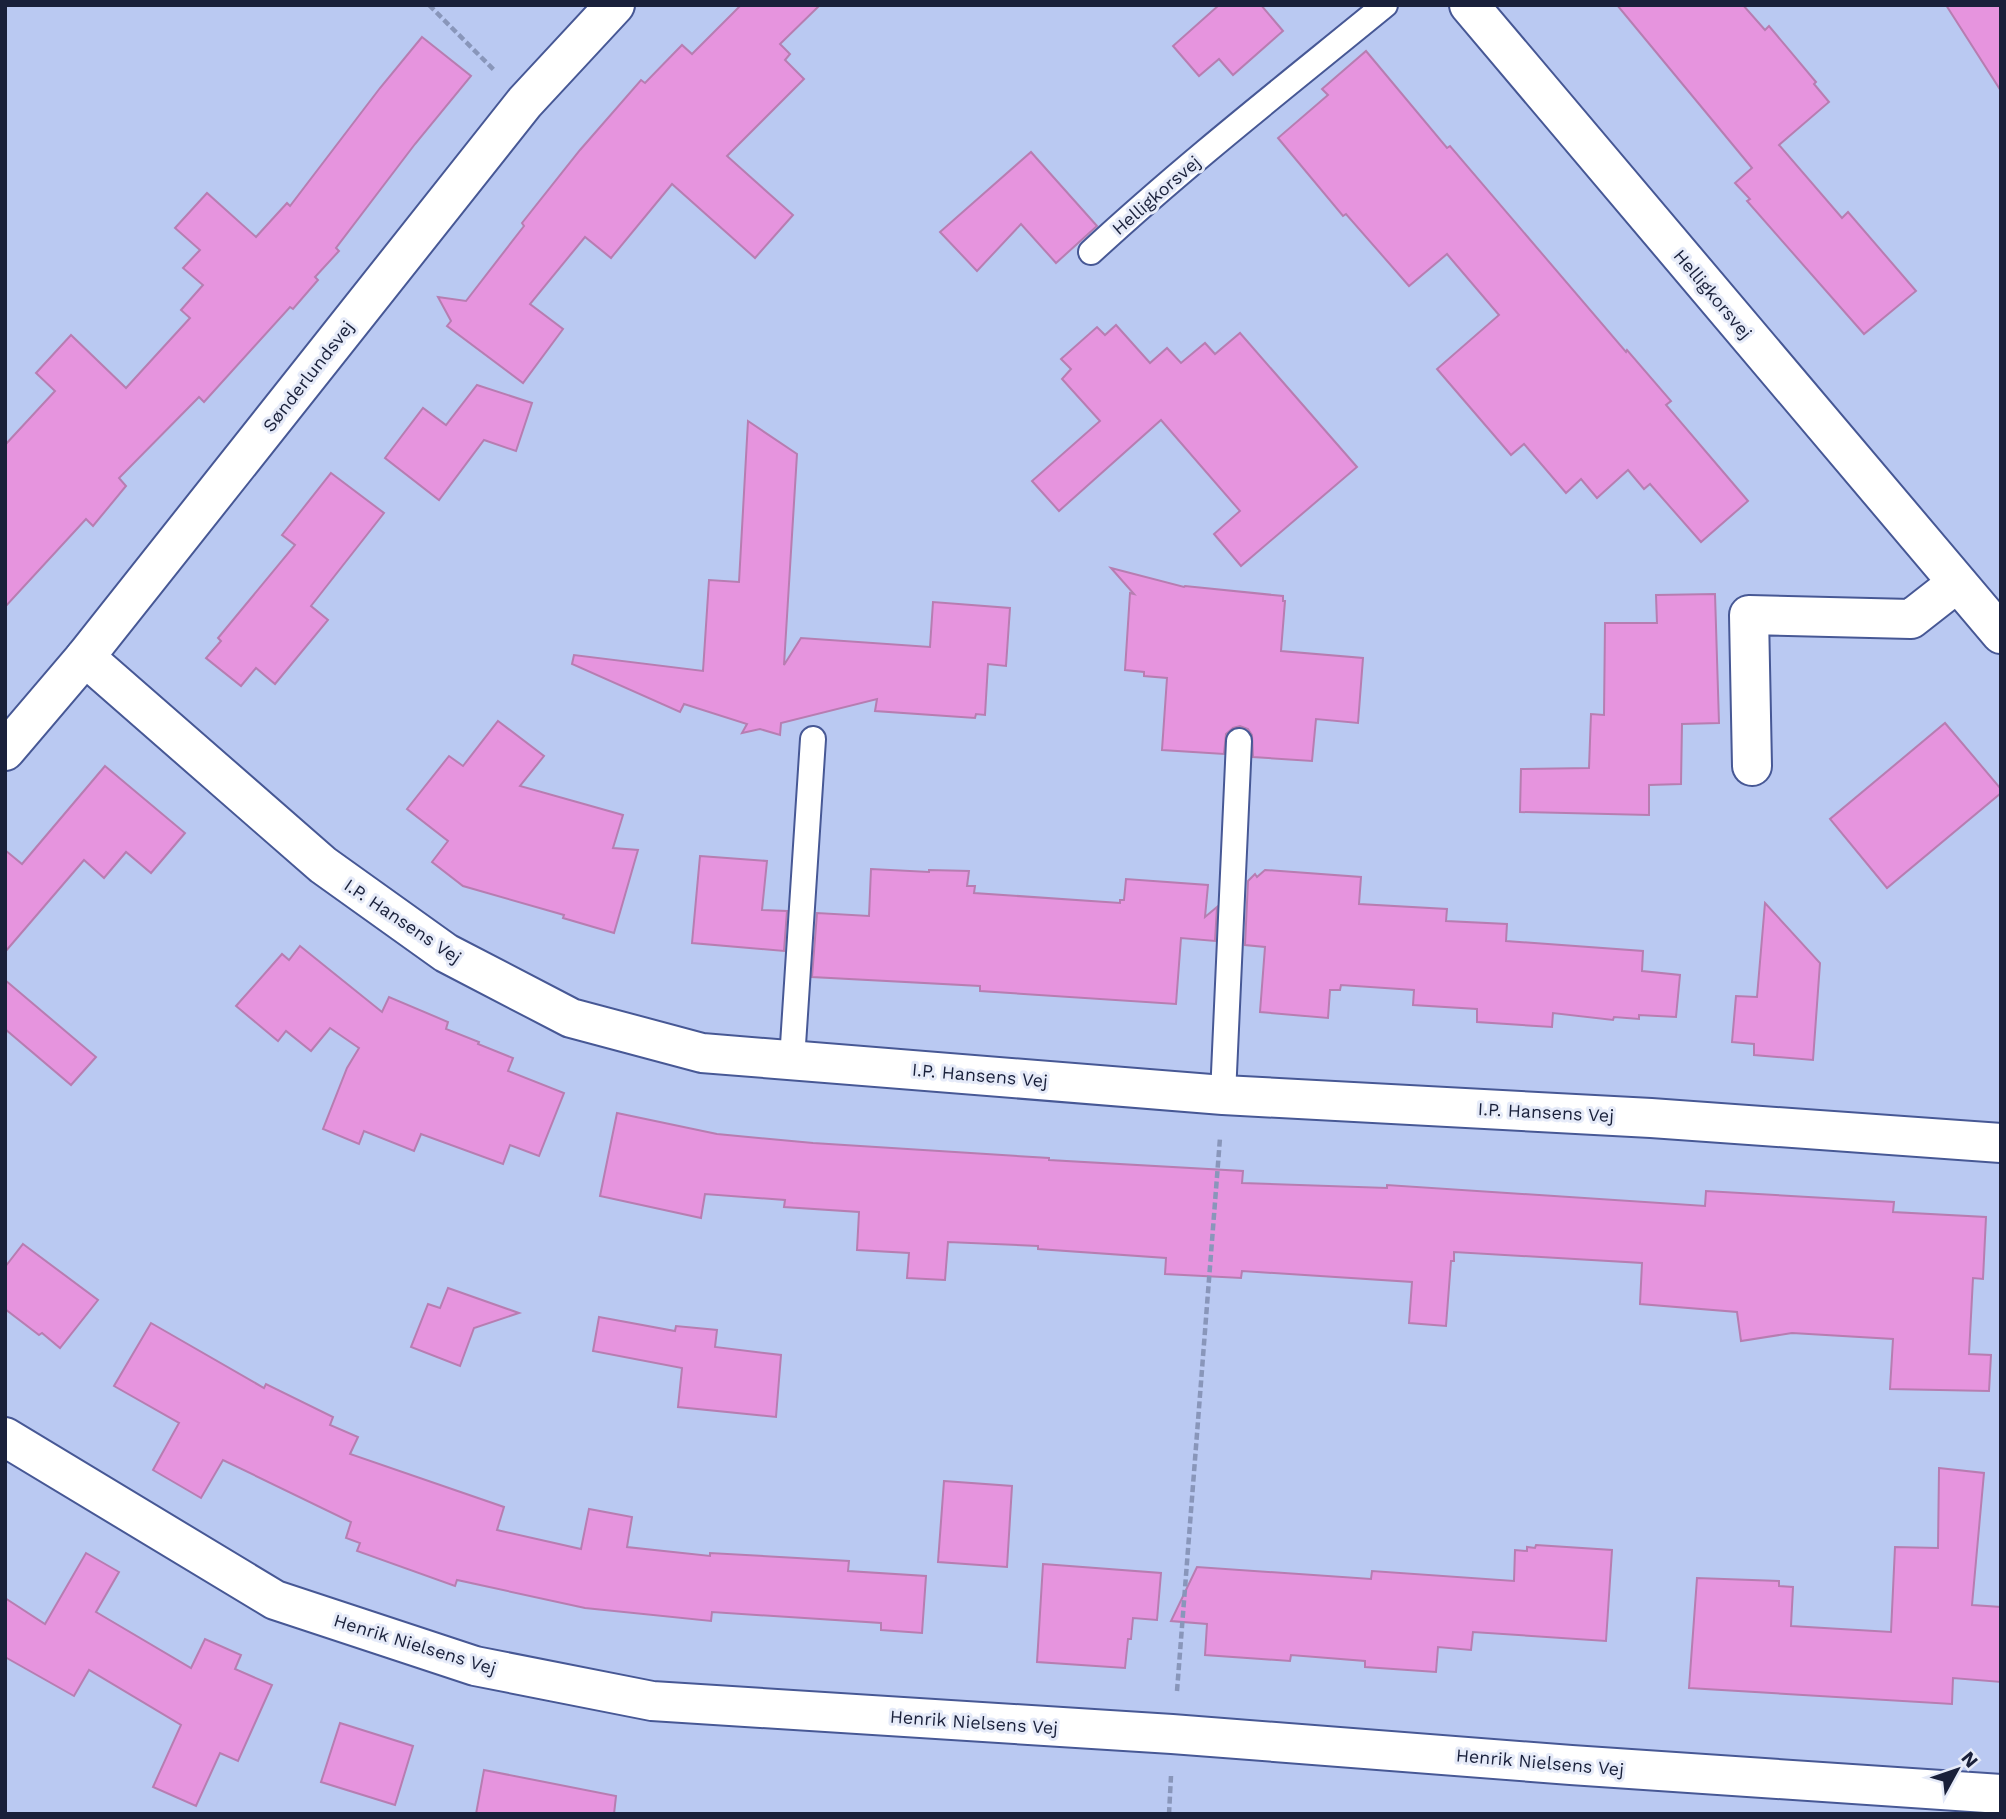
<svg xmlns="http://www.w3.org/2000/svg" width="2006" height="1819" viewBox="0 0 2006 1819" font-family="'Work Sans',sans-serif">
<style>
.building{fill:#e694de;stroke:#b77db1;stroke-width:2}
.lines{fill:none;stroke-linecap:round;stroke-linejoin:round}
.lane-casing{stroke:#475895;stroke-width:28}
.street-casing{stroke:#475895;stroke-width:42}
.path{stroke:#8996ba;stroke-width:4.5;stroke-dasharray:7 3.5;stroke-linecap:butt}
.lane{stroke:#fff;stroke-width:24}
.street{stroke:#fff;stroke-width:38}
.labels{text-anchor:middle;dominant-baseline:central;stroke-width:6;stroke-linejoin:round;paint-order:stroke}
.street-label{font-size:18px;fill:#19203a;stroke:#e5eaf8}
</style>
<rect width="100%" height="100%" fill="#bac9f2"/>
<!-- building -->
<g class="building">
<path d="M 741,5 L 820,5 L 780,44 L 790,54 L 785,60 L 804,79 L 727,156 L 793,215 L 755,258 L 672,184 L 611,258 L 585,237 L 530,304 L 563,329 L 523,383 L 447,326 L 451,321 L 438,297 L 466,301 L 524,226 L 522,223 L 580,150 L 641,80 L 645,83 L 682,45 L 692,54 Z"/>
<path d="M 1219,5 L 1261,5 L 1283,31 L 1233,75 L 1219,59 L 1199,76 L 1173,46 Z"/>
<path d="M 1617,5 L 1743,5 L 1765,30 L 1769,26 L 1816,82 L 1814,84 L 1829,102 L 1779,145 L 1842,218 L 1848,212 L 1916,291 L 1864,334 L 1747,201 L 1750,199 L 1735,183 L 1752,168 Z"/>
<path d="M 1946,5 L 2001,5 L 2001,91 Z"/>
<path d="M 422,37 L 471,76 L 415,144 L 336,248 L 339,251 L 315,277 L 318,280 L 293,309 L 290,307 L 204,402 L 199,397 L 119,478 L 126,486 L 93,526 L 86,519 L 5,607 L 5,445 L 55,391 L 36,373 L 71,335 L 126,388 L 190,318 L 181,310 L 203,285 L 183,268 L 200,250 L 175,228 L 207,193 L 256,237 L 287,203 L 290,206 L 380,88 Z"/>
<path d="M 1366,51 L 1447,148 L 1450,146 L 1626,352 L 1627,350 L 1671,401 L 1666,405 L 1748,501 L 1701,542 L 1650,484 L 1644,489 L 1628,470 L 1597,498 L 1581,479 L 1566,493 L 1524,444 L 1511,455 L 1437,369 L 1499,315 L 1447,254 L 1409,286 L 1346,214 L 1343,216 L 1278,138 L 1328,95 L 1322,89 Z"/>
<path d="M 1031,152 L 1097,226 L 1056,263 L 1021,224 L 977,271 L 940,232 Z"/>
<path d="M 1116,325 L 1150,363 L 1167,348 L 1181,363 L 1205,343 L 1215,354 L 1240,333 L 1357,467 L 1241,566 L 1214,534 L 1240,511 L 1161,420 L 1059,511 L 1032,481 L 1100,421 L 1062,379 L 1071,369 L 1061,359 L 1097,327 L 1105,335 Z"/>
<path d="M 477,385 L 532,403 L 516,451 L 484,440 L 439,500 L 385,458 L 423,408 L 446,425 Z"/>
<path d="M 748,421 L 797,454 L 784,665 L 801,638 L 930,647 L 933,602 L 1010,608 L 1006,666 L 988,664 L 985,715 L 976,714 L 975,718 L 875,711 L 877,699 L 781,723 L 780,735 L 760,729 L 742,733 L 747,724 L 684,704 L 680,712 L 572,664 L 574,655 L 703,671 L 709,580 L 739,582 Z"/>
<path d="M 331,473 L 384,513 L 311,606 L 328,620 L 275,684 L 256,668 L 241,686 L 206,658 L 221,641 L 218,638 L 295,545 L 282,535 Z"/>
<path d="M 1111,568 L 1184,587 L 1185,586 L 1283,596 L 1283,601 L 1285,601 L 1281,651 L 1363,658 L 1358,723 L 1316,719 L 1312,761 L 1253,757 L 1252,735 L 1248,729 L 1240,726 L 1233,728 L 1226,734 L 1224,754 L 1162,750 L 1167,678 L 1144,676 L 1144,672 L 1125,670 L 1130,593 L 1134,594 Z"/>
<path d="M 1715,594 L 1719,723 L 1682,724 L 1681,784 L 1649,785 L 1649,815 L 1520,812 L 1521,769 L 1589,768 L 1591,714 L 1604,715 L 1605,623 L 1657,623 L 1656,595 Z"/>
<path d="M 498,721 L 544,756 L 520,786 L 623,815 L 613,848 L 638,850 L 614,933 L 563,918 L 564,915 L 463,886 L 432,862 L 448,841 L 407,809 L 449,756 L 463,766 Z"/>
<path d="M 1945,723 L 2001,789 L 2001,793 L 1887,888 L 1830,819 Z"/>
<path d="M 105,766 L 185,833 L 151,873 L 126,852 L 104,878 L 84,860 L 5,952 L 5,850 L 22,864 Z"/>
<path d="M 700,856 L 767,861 L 762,910 L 787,911 L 784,951 L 692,943 Z"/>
<path d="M 871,869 L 929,872 L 929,870 L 969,871 L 967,886 L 975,886 L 974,893 L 1120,903 L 1120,900 L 1124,900 L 1126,879 L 1208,885 L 1205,917 L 1217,907 L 1215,941 L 1181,938 L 1176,1004 L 980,991 L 980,986 L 812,977 L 817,913 L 869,916 Z"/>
<path d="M 1265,870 L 1361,877 L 1359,904 L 1447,909 L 1446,921 L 1507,924 L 1506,941 L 1643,951 L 1642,971 L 1680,975 L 1676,1017 L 1639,1015 L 1639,1019 L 1614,1017 L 1613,1020 L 1553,1013 L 1552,1027 L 1477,1022 L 1477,1009 L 1413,1005 L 1414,990 L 1341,985 L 1340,990 L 1330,990 L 1328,1018 L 1260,1012 L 1265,947 L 1245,945 L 1248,881 L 1255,874 L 1257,877 Z"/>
<path d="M 1765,903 L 1820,963 L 1813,1060 L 1754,1055 L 1754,1044 L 1732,1042 L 1736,996 L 1757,997 Z"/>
<path d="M 300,946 L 382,1012 L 389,997 L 448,1022 L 446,1029 L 479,1042 L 478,1044 L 513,1058 L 508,1071 L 564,1093 L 539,1156 L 510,1145 L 503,1164 L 421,1134 L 414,1151 L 364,1131 L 359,1144 L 323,1129 L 347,1068 L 359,1048 L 330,1028 L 311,1051 L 286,1031 L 278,1041 L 236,1006 L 282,954 L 289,960 Z"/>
<path d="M 5,980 L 96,1057 L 71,1085 L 5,1029 Z"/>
<path d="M 617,1113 L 717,1134 L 813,1143 L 1049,1158 L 1049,1160 L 1243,1171 L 1242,1183 L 1387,1188 L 1387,1185 L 1705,1206 L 1706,1191 L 1894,1202 L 1893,1212 L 1986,1217 L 1983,1279 L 1973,1278 L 1969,1354 L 1991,1355 L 1989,1391 L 1890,1389 L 1893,1339 L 1792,1333 L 1741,1341 L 1737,1312 L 1640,1304 L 1642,1263 L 1454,1252 L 1454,1261 L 1451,1261 L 1446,1326 L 1409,1323 L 1412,1282 L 1242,1271 L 1241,1278 L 1165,1274 L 1166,1258 L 1038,1249 L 1038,1246 L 948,1242 L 945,1280 L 907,1278 L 909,1253 L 857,1250 L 859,1212 L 784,1207 L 785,1200 L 705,1194 L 701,1218 L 600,1196 Z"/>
<path d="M 23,1244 L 98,1300 L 60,1348 L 42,1333 L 39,1335 L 5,1309 L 5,1267 Z"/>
<path d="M 448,1288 L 519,1313 L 474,1328 L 460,1366 L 411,1347 L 428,1304 L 440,1308 Z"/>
<path d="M 599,1317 L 675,1331 L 676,1326 L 717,1330 L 715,1347 L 781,1355 L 776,1417 L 678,1407 L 682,1368 L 593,1351 Z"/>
<path d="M 151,1323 L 264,1388 L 266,1384 L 333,1417 L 330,1425 L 358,1437 L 350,1454 L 504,1507 L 497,1530 L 581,1549 L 589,1509 L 632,1517 L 627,1547 L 710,1556 L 710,1553 L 849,1561 L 848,1571 L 926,1576 L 922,1633 L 881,1630 L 881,1623 L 712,1612 L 711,1621 L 585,1608 L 457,1580 L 455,1586 L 357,1551 L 360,1543 L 346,1538 L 351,1522 L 223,1460 L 201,1498 L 153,1470 L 179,1423 L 114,1386 Z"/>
<path d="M 1939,1468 L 1984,1473 L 1972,1605 L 2001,1607 L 2001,1682 L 1953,1678 L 1952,1704 L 1689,1688 L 1697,1578 L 1779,1581 L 1779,1586 L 1793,1587 L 1791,1626 L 1891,1632 L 1895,1547 L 1938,1548 Z"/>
<path d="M 944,1481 L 1012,1486 L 1007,1567 L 938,1562 Z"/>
<path d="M 1536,1545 L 1612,1550 L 1606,1641 L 1473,1632 L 1471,1650 L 1438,1647 L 1436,1672 L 1365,1667 L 1365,1661 L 1291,1655 L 1290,1661 L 1205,1655 L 1207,1624 L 1171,1621 L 1197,1567 L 1371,1579 L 1372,1571 L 1514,1581 L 1515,1550 L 1527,1551 L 1527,1547 L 1535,1548 Z"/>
<path d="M 86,1553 L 119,1572 L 96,1612 L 191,1668 L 205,1639 L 241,1655 L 235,1669 L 272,1685 L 238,1761 L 220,1753 L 196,1806 L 153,1787 L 181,1725 L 89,1670 L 74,1696 L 5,1657 L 5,1598 L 45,1624 Z"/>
<path d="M 1043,1564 L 1161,1573 L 1157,1620 L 1133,1618 L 1131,1639 L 1128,1639 L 1125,1668 L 1037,1662 Z"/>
<path d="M 340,1723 L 413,1746 L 395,1805 L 321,1782 Z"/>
<path d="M 484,1770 L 616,1796 L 614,1814 L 476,1814 Z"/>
</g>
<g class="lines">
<defs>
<g id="lane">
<path d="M 1091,252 C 1185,165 1286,86 1385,5"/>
<path d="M 792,1060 L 813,739"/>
<path d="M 1223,1095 L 1239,741"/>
</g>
<g id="street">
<path d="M 1469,5 L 2001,634"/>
<path d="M 85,657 L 323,865 L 446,953 L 571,1018 L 702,1053 L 1223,1095 L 1651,1118 L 2001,1143"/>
<path d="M 5,751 L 85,657 L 525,102 L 615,5"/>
<path d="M 1752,766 L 1749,615 L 1911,619 L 1957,583"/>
<path d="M 5,1437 L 275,1600 L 475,1666 L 652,1701 L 1172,1734 L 1571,1765 L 2001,1794"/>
</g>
</defs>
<!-- lane casing -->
<use href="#lane" class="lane-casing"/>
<!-- street casing -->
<use href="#street" class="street-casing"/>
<!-- path -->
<g class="path">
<path d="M 429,5 L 495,71"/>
<path d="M 1177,1691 L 1220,1138"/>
<path d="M 1169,1814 L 1171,1776"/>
</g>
<!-- lane -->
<use href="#lane" class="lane"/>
<!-- street -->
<use href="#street" class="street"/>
</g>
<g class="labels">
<!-- street labels -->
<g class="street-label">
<text transform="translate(1156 195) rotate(-41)">Helligkorsvej</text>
<text transform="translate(1713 294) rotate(50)">Helligkorsvej</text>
<text transform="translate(308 376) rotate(-52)">Sønderlundsvej</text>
<text transform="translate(403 921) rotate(34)">I.P. Hansens Vej</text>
<text transform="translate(980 1075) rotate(5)">I.P. Hansens Vej</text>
<text transform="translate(1546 1112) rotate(3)">I.P. Hansens Vej</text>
<text transform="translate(415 1644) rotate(17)">Henrik Nielsens Vej</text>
<text transform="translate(974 1722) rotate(4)">Henrik Nielsens Vej</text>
<text transform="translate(1540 1762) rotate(5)">Henrik Nielsens Vej</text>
</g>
</g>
<!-- border -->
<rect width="2006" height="1819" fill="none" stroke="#19203a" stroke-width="14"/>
<!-- north arrow -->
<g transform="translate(1957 1770) rotate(50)" stroke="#e5eaf8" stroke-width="5" paint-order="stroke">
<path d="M0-5L12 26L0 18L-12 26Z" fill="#19203a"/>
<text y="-10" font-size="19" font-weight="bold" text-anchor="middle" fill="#19203a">N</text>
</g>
</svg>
